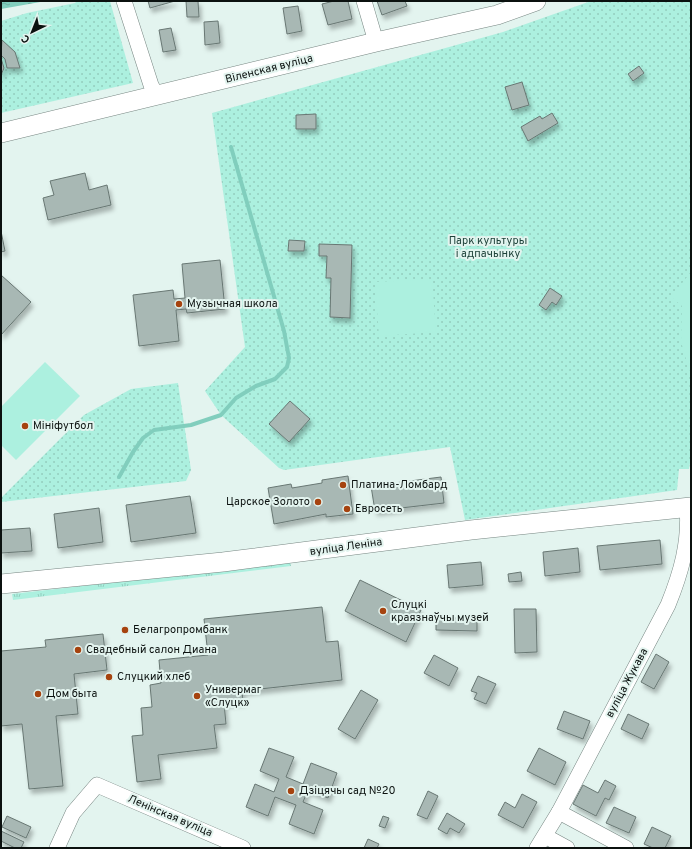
<svg xmlns="http://www.w3.org/2000/svg" width="692" height="849" viewBox="0 0 692 849" font-family="Overpass,sans-serif">
<style>
.grass{fill:url(#grass-tufts)}
.park{fill:url(#park-dots)}
.pitch{fill:#acf0df}
.water{fill:url(#water-ripples)}
.lines{fill:none;stroke-linecap:round;stroke-linejoin:round}
.stream{stroke:#81cebd;stroke-width:4}
.building{fill:#a8b8b4;stroke:#687773;filter:url(#shadow)}
.minor-casing{stroke:#778682;stroke-width:16}
.major-casing{stroke:#778682;stroke-width:20}
.minor{stroke:#fff;stroke-width:15}
.major{stroke:#fff;stroke-width:19}
.poi-dot{fill:#a6430f;stroke:#e3f4ef;stroke-width:1.5}
.labels{text-anchor:middle;dominant-baseline:central;stroke-width:4;stroke-linejoin:round;paint-order:stroke}
.street-label{font-size:11px;fill:#0b110f;stroke:#e3f4ef}
.park-label{font-size:11px;fill:#1e423a;stroke:#e3f4ef}
.poi-label{font-size:11px;fill:#0b110f;stroke:#e3f4ef;text-anchor:start}
</style>
<defs>
<pattern id="grass-tufts" width="24" height="20" patternUnits="userSpaceOnUse"><rect width="24" height="20" fill="#acf0df"/><path d="M3 7l-1-3M5 7V3M7 7l1-3M15 17l-1-3M17 17v-4M19 17l1-3" fill="none" stroke="#93cdbe"/></pattern>
<pattern id="park-dots" width="8" height="8" patternUnits="userSpaceOnUse"><rect width="8" height="8" fill="#acf0df"/><path d="M2 2h.1M6 6h.1" fill="none" stroke="#93cdbe" stroke-width="1.8" stroke-linecap="round"/></pattern>
<pattern id="water-ripples" width="26" height="14" patternUnits="userSpaceOnUse"><rect width="26" height="14" fill="#81cebd"/><path d="M2 4q2-2 4 0t4 0M15 11q2-2 4 0t4 0" fill="none" stroke="#6eb0a1"/></pattern>
<filter id="shadow"><feDropShadow dx="2.5" dy="4.5" stdDeviation="2" flood-color="#0004"/></filter>
</defs>
<rect width="100%" height="100%" fill="#e3f4ef"/>
<!-- grass -->
<path class="grass" d="M 290,562 L 291,566 L 13,600 L 12,594 Z"/>
<!-- park -->
<g class="park">
<path d="M 77,1 L 110,1 L 133,83 L 1,113 L 1,21 L 27,13 L 75,3 Z"/>
<path d="M 591,1 L 691,1 L 691,457 L 689,469 L 679,469 L 677,490 L 465,520 L 450,447 L 284,470 L 279,468 L 221,415 L 205,391 L 245,347 L 212,113 L 503,32 Z"/>
<path d="M 178,383 L 191,470 L 186,481 L 1,502 L 1,498 L 84,415 L 131,389 Z"/>
</g>
<!-- pitch -->
<g class="pitch">
<path d="M 691,272 L 691,376 L 681,342 L 682,306 L 671,297 Z"/>
<path d="M 432,279 L 436,332 L 379,336 L 375,282 Z"/>
<path d="M 45,362 L 80,396 L 16,460 L 1,445 L 1,407 Z"/>
</g>
<!-- water -->
<path class="water" d="M 1,1 L 46,1 L 1,9 Z"/>
<g class="lines">
<!-- stream -->
<path class="stream" d="M 119,477 L 133,452 L 143,438 L 154,430 L 191,425 L 221,415 L 236,398 L 256,386 L 275,379 L 287,367 L 289,358 L 284,331 L 231,147"/>
</g>
<!-- building -->
<g class="building">
<path d="M 148,1 L 175,1 L 150,8 Z"/>
<path d="M 186,1 L 198,1 L 199,17 L 187,17 Z"/>
<path d="M 334,1 L 348,1 L 352,19 L 328,25 L 322,4 Z"/>
<path d="M 377,1 L 405,1 L 407,6 L 382,15 Z"/>
<path d="M 298,6 L 302,31 L 287,34 L 283,8 Z"/>
<path d="M 218,21 L 220,43 L 205,45 L 204,22 Z"/>
<path d="M 171,28 L 176,50 L 163,52 L 159,30 Z"/>
<path d="M 2,40 L 15,52 L 20,68 L 7,68 L 5,59 L 1,55 Z"/>
<path d="M 1,58 L 4,68 L 1,75 Z"/>
<path d="M 639,66 L 644,73 L 633,81 L 628,74 Z"/>
<path d="M 522,82 L 529,105 L 512,110 L 505,87 Z"/>
<path d="M 552,113 L 558,123 L 528,141 L 521,127 L 540,116 L 542,119 Z"/>
<path d="M 316,114 L 316,129 L 296,129 L 296,115 Z"/>
<path d="M 85,173 L 89,190 L 107,185 L 111,205 L 48,220 L 43,198 L 54,195 L 50,181 Z"/>
<path d="M 1,231 L 5,251 L 1,252 Z"/>
<path d="M 289,240 L 305,241 L 304,251 L 288,251 Z"/>
<path d="M 319,244 L 352,245 L 350,318 L 330,317 L 331,278 L 326,278 L 327,256 L 319,256 Z"/>
<path d="M 220,260 L 225,309 L 187,313 L 186,309 L 176,310 L 179,341 L 139,346 L 133,295 L 173,290 L 174,299 L 185,298 L 182,264 Z"/>
<path d="M 1,275 L 31,302 L 1,335 Z"/>
<path d="M 550,288 L 562,296 L 556,305 L 552,302 L 546,310 L 539,305 Z"/>
<path d="M 290,401 L 310,419 L 289,442 L 269,424 Z"/>
<path d="M 348,476 L 353,514 L 326,517 L 326,514 L 274,524 L 268,488 L 291,484 L 292,488 L 322,483 L 322,480 Z"/>
<path d="M 441,477 L 444,503 L 375,511 L 371,486 Z"/>
<path d="M 190,496 L 196,533 L 131,542 L 126,505 Z"/>
<path d="M 99,508 L 103,542 L 58,548 L 54,514 Z"/>
<path d="M 30,528 L 32,551 L 1,553 L 1,530 Z"/>
<path d="M 660,540 L 662,564 L 600,570 L 597,546 Z"/>
<path d="M 578,548 L 580,572 L 545,576 L 543,552 Z"/>
<path d="M 481,562 L 483,585 L 449,588 L 447,565 Z"/>
<path d="M 521,572 L 522,581 L 509,582 L 508,574 Z"/>
<path d="M 360,580 L 421,610 L 406,642 L 345,611 Z"/>
<path d="M 322,607 L 326,642 L 338,641 L 342,680 L 242,691 L 243,701 L 224,703 L 226,724 L 214,725 L 217,748 L 158,755 L 161,779 L 137,782 L 132,736 L 143,735 L 141,708 L 152,707 L 150,685 L 161,683 L 159,660 L 208,655 L 204,619 Z"/>
<path d="M 514,609 L 536,609 L 537,652 L 515,653 Z"/>
<path d="M 436,618 L 477,618 L 477,631 L 436,630 Z"/>
<path d="M 103,634 L 107,670 L 74,674 L 78,714 L 56,716 L 63,786 L 29,789 L 22,724 L 1,726 L 1,651 L 46,647 L 45,640 Z"/>
<path d="M 656,654 L 669,662 L 654,689 L 641,682 Z"/>
<path d="M 434,655 L 458,668 L 449,686 L 424,673 Z"/>
<path d="M 478,676 L 496,684 L 486,704 L 474,699 L 477,693 L 471,691 Z"/>
<path d="M 361,690 L 378,700 L 355,739 L 338,729 Z"/>
<path d="M 564,711 L 590,721 L 583,739 L 557,729 Z"/>
<path d="M 628,714 L 649,724 L 642,739 L 621,729 Z"/>
<path d="M 269,748 L 294,757 L 286,777 L 303,784 L 311,763 L 337,773 L 328,798 L 308,790 L 303,802 L 323,810 L 314,834 L 289,824 L 296,805 L 275,797 L 268,816 L 246,807 L 255,784 L 274,792 L 279,779 L 260,771 Z"/>
<path d="M 539,748 L 566,762 L 555,785 L 527,771 Z"/>
<path d="M 605,780 L 616,786 L 609,800 L 605,798 L 596,816 L 573,804 L 583,785 L 598,793 Z"/>
<path d="M 428,791 L 438,796 L 427,819 L 417,815 Z"/>
<path d="M 522,794 L 537,802 L 523,828 L 498,815 L 505,802 L 515,808 Z"/>
<path d="M 614,807 L 636,817 L 629,833 L 606,823 Z"/>
<path d="M 447,813 L 465,824 L 459,833 L 450,828 L 447,834 L 438,829 Z"/>
<path d="M 7,816 L 31,827 L 26,838 L 2,827 Z"/>
<path d="M 383,816 L 389,818 L 385,828 L 379,826 Z"/>
<path d="M 652,827 L 671,836 L 665,848 L 653,848 L 644,844 Z"/>
<path d="M 1,831 L 24,842 L 21,848 L 15,848 L 1,841 Z"/>
<path d="M 368,839 L 379,844 L 377,848 L 364,848 Z"/>
</g>
<g class="lines">
<defs>
<g id="minor">
<path d="M 124,1 L 151,85 L 157,96"/>
<path d="M 364,1 L 376,42"/>
<path d="M 559,812 L 626,848"/>
<path d="M 545,836 L 567,848"/>
<path d="M 57,848 L 73,813 L 97,785 L 243,848"/>
<path d="M 537,848 L 559,812 L 668,605 C 681,573 690,542 687,507"/>
</g>
<g id="major">
<path d="M 1,133 L 376,42 L 497,15 L 536,1"/>
<path d="M 1,584 L 223,562 L 471,530 L 691,507"/>
</g>
</defs>
<!-- minor casing -->
<use href="#minor" class="minor-casing"/>
<!-- major casing -->
<use href="#major" class="major-casing"/>
<!-- minor -->
<use href="#minor" class="minor"/>
<!-- major -->
<use href="#major" class="major"/>
</g>
<!-- markers -->
<g class="poi-dot">
<circle cx="179" cy="304" r="4"/>
<circle cx="25" cy="426" r="4"/>
<circle cx="343" cy="485" r="4"/>
<circle cx="318" cy="502" r="4"/>
<circle cx="347" cy="509" r="4"/>
<circle cx="383" cy="611" r="4"/>
<circle cx="125" cy="630" r="4"/>
<circle cx="78" cy="650" r="4"/>
<circle cx="109" cy="677" r="4"/>
<circle cx="38" cy="694" r="4"/>
<circle cx="197" cy="696" r="4"/>
<circle cx="291" cy="791" r="4"/>
</g>
<g class="labels">
<!-- street labels -->
<g class="street-label">
<text transform="translate(269 69) rotate(-14)">Віленская вуліца</text>
<text transform="translate(346 547) rotate(-8)">вуліца Леніна</text>
<text transform="translate(627 683) rotate(-62)">вуліца Жукава</text>
<text transform="translate(170 816) rotate(23)">Ленінская вуліца</text>
</g>
<!-- park labels -->
<g class="park-label">
<text x="488" y="241">Парк культуры<tspan x="488" dy="13">і адпачынку</tspan></text>
</g>
<!-- poi labels -->
<g class="poi-label">
<text x="187" y="304">Музычная школа</text>
<text x="33" y="426">Мініфутбол</text>
<text x="351" y="485">Платина-Ломбард</text>
<text x="310" y="502" text-anchor="end">Царское Золото</text>
<text x="355" y="509">Евросеть</text>
<text x="391" y="605">Слуцкі<tspan x="391" dy="13">краязнаўчы музей</tspan></text>
<text x="133" y="630">Белагропромбанк</text>
<text x="86" y="650">Свадебный салон Диана</text>
<text x="117" y="677">Слуцкий хлеб</text>
<text x="205" y="690">Универмаг<tspan x="205" dy="13">«Слуцк»</tspan></text>
<text x="46" y="694">Дом быта</text>
<text x="299" y="791">Дзіцячы сад №20</text>
</g>
</g>
<!-- border -->
<rect width="692" height="849" fill="none" stroke="#0b110f" stroke-width="4"/>
<!-- north arrow -->
<g transform="translate(32 32) rotate(223)" stroke="#e3f4ef" stroke-width="3" paint-order="stroke">
<path d="M0-3L7 15L0 10L-7 15Z" fill="#0b110f"/>
<text y="-6" font-size="11" font-weight="bold" text-anchor="middle" fill="#0b110f">С</text>
</g>
</svg>
